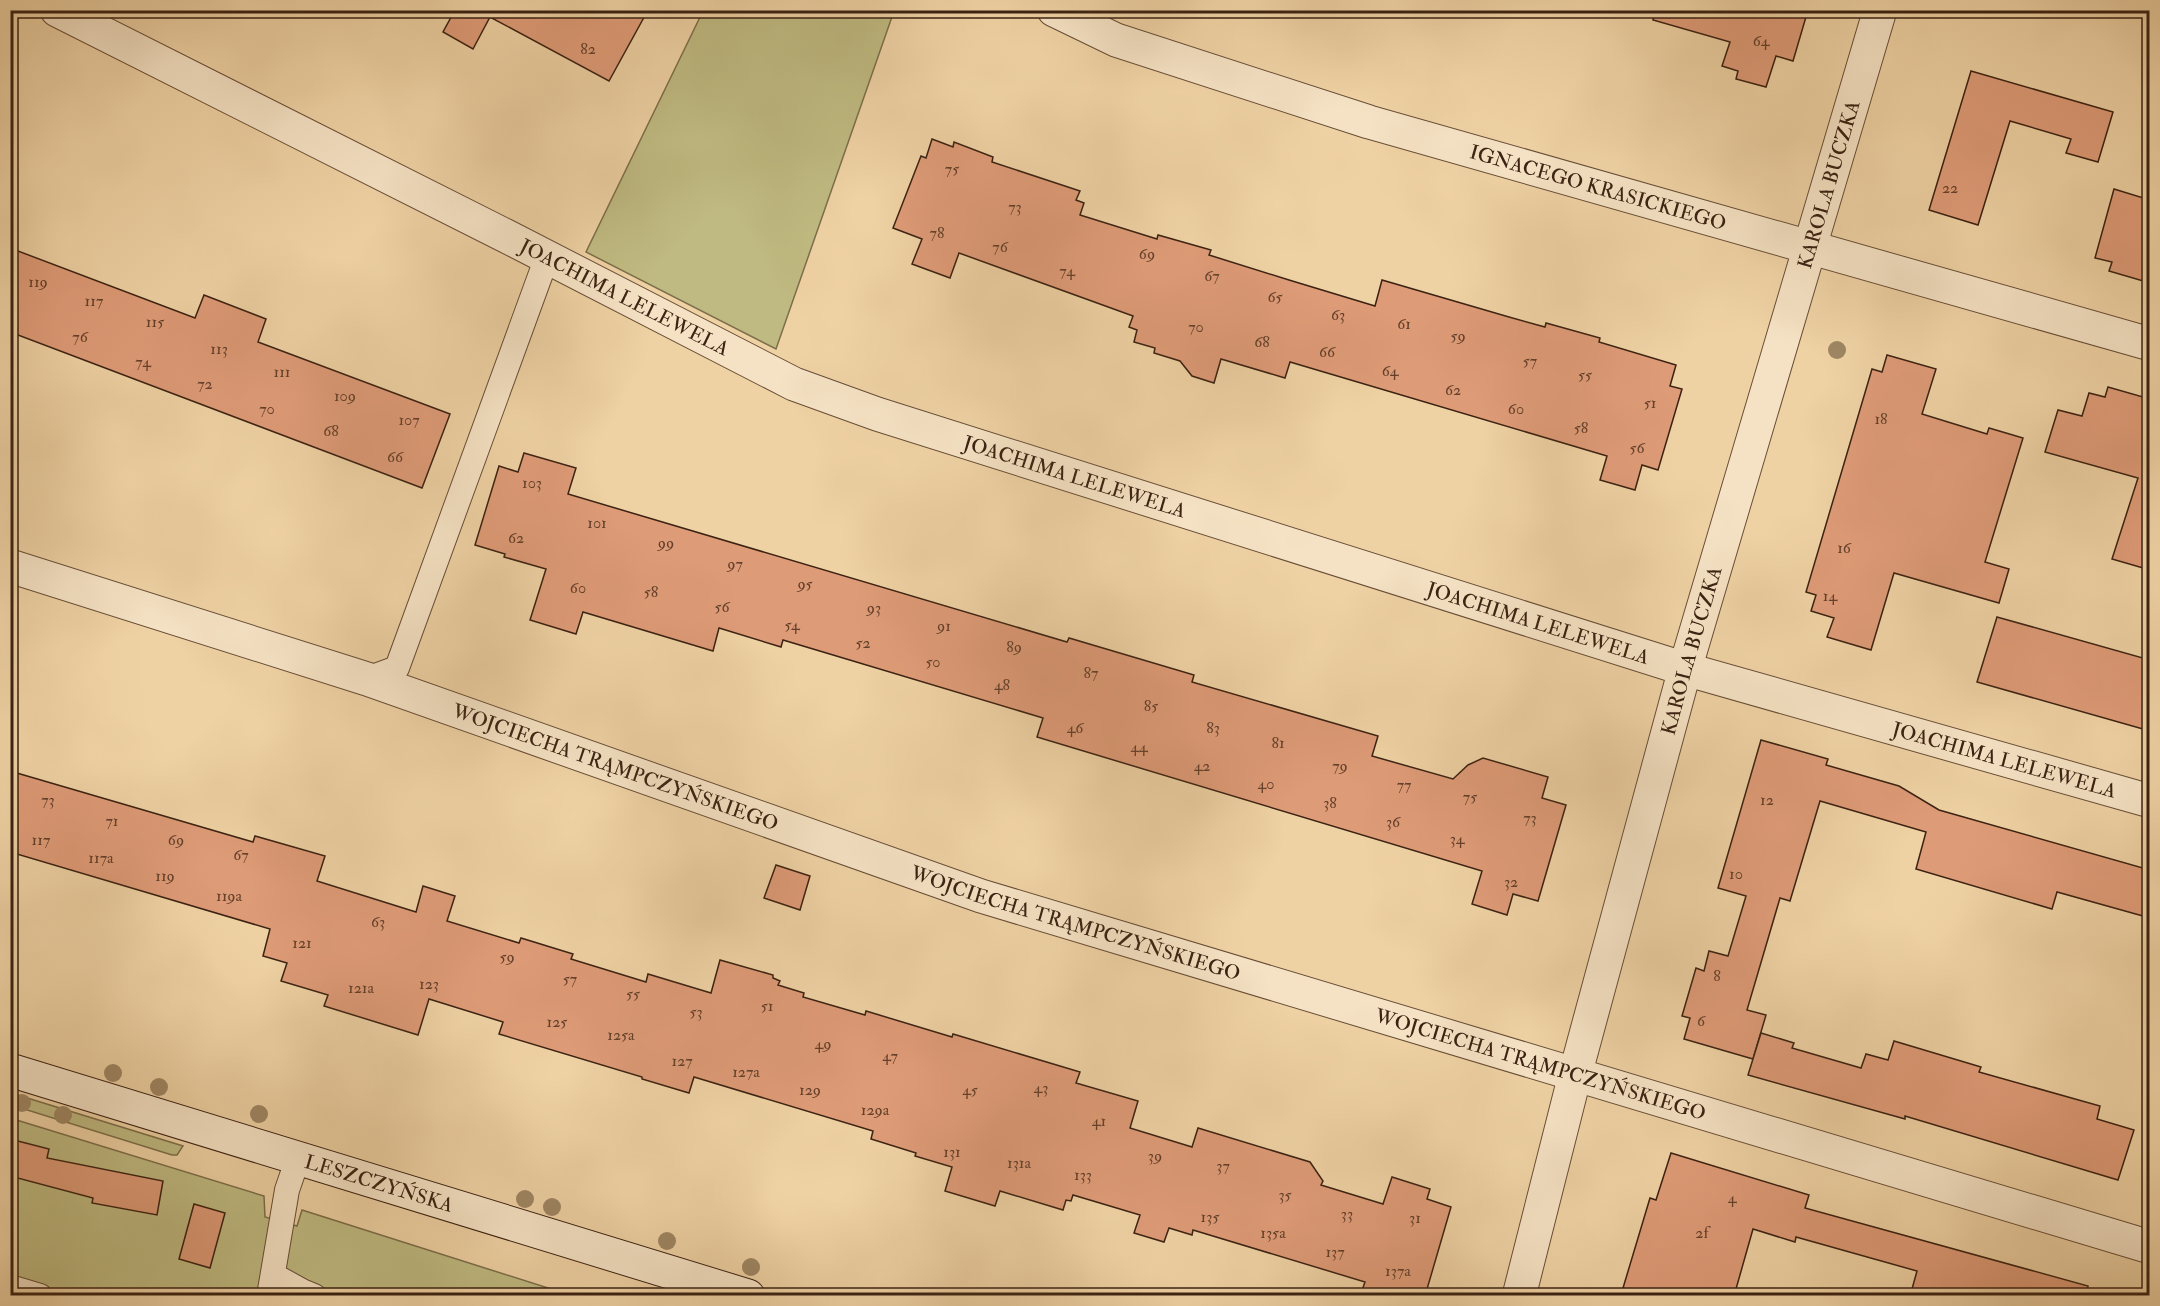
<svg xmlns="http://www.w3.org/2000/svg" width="2160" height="1306" viewBox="0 0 2160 1306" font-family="'IM FELL Double Pica',serif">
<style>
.green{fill:#bfba81;stroke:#7d6e4a;stroke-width:1.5}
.building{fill:#de9b77;stroke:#3b2212;stroke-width:1.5}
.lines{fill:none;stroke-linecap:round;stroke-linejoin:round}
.lane-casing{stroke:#684e36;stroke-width:26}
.street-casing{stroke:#684e36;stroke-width:35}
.secondary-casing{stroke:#3b2212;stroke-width:35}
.lane{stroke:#f5e2c4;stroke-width:24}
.street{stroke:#f5e2c4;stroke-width:33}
.secondary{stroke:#f5e2c4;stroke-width:33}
.tree{fill:#9e8663}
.labels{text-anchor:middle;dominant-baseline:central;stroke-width:4.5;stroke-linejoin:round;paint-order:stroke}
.number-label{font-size:16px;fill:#64402b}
.street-label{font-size:20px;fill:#3b2212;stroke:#f5e2c4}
</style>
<rect width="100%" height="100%" fill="#efd2a4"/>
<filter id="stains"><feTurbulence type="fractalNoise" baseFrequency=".00333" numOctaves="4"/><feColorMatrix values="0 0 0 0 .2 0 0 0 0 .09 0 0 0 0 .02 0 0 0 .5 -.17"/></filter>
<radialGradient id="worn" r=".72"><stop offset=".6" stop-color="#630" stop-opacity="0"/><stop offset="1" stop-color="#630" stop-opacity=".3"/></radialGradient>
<!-- green -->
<g class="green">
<path d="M 703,11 L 894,11 L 776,349 L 586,252 Z"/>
<path d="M 11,1093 L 183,1146 L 177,1155 L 172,1155 L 11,1105 Z"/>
<path d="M 10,1118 L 264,1196 L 265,1217 L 297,1226 L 302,1210 L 570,1295 L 11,1295 Z"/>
</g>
<!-- building -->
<g class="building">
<path d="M 455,10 L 648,10 L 609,81 L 490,17 L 473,49 L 443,32 Z"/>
<path d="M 1654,10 L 1808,10 L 1793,61 L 1776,56 L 1766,87 L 1736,79 L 1738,71 L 1722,66 L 1730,42 L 1653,20 Z"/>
<path d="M 1971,71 L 2113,112 L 2098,162 L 2066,153 L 2071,139 L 2010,121 L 1978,225 L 1929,210 Z"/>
<path d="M 932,139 L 953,147 L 954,142 L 993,157 L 992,162 L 1080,191 L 1076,200 L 1084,203 L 1080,215 L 1157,239 L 1158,235 L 1211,250 L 1209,255 L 1289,280 L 1375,306 L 1382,280 L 1509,317 L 1545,327 L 1546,323 L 1600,338 L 1599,342 L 1676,365 L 1670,386 L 1682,389 L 1658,470 L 1642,465 L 1635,490 L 1600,480 L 1607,456 L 1290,362 L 1285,378 L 1221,359 L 1214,383 L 1192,376 L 1180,361 L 1154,353 L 1155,348 L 1134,342 L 1137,330 L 1129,327 L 1133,316 L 959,253 L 950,278 L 912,264 L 922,239 L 893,228 L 921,156 L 926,158 Z"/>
<path d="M 2114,189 L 2150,200 L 2150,283 L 2109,271 L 2112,262 L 2095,258 Z"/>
<path d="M 10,248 L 195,318 L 204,295 L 266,319 L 258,342 L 450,414 L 422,488 L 10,332 Z"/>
<path d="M 1887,355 L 1936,369 L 1922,414 L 1987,434 L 1989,428 L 2023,438 L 1985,562 L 2009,569 L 1999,603 L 1894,573 L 1871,650 L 1827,637 L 1834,618 L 1811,611 L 1816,595 L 1806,592 L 1872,369 L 1882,372 Z"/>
<path d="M 2108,387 L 2150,399 L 2150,570 L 2112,559 L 2138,478 L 2045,452 L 2058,410 L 2082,416 L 2089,393 L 2105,397 Z"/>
<path d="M 524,453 L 576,468 L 568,494 L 1067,642 L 1069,638 L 1194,675 L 1192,682 L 1378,736 L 1372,756 L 1453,779 L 1468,765 L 1483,758 L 1548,777 L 1542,798 L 1566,805 L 1538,901 L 1513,894 L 1507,915 L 1472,904 L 1482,871 L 1037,737 L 1043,718 L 783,640 L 781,647 L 719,628 L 713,651 L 583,612 L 576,634 L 530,620 L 546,569 L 504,557 L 505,554 L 475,545 L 499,466 L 518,472 Z"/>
<path d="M 1997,617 L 2150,660 L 2150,731 L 1977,682 Z"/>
<path d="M 1761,740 L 1828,759 L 1826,765 L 1899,786 L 1939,810 L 2150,870 L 2150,918 L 2057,892 L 2052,909 L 1916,869 L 1926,832 L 1820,801 L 1790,901 L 1780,898 L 1747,1010 L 1766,1015 L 1753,1059 L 1684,1039 L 1690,1018 L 1682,1016 L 1696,968 L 1704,971 L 1709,951 L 1728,956 L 1746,896 L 1718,888 Z"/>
<path d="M 10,771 L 253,842 L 255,836 L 325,856 L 317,881 L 416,912 L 423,886 L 455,896 L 447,921 L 519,943 L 521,938 L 573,954 L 571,959 L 646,982 L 648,974 L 711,993 L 720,960 L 773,975 L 773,978 L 780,981 L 778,985 L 804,993 L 803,997 L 865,1015 L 866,1011 L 952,1037 L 953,1034 L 1080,1072 L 1076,1083 L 1138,1101 L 1130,1128 L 1192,1147 L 1198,1128 L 1310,1162 L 1323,1181 L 1321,1185 L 1383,1204 L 1392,1177 L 1430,1189 L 1427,1199 L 1451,1207 L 1425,1296 L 1360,1296 L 1365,1282 L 1193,1230 L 1192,1235 L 1169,1228 L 1164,1242 L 1134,1233 L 1140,1215 L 1073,1195 L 1071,1201 L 1066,1200 L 1063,1210 L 1000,1191 L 995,1206 L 945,1191 L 952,1167 L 915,1156 L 916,1153 L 871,1139 L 873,1131 L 694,1077 L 689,1093 L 642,1079 L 642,1077 L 499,1034 L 503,1022 L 429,999 L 418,1035 L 324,1006 L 328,995 L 281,981 L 287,963 L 263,956 L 270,929 L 10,852 Z"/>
<path d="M 776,865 L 810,876 L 800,910 L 764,898 Z"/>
<path d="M 1761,1033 L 1794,1043 L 1792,1048 L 1861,1068 L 1866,1054 L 1888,1060 L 1894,1041 L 1981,1067 L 1979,1072 L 2100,1106 L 2097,1119 L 2134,1130 L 2118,1180 L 1905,1116 L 1905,1119 L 1748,1075 Z"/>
<path d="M 10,1139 L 49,1149 L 47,1158 L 163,1181 L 157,1215 L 92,1203 L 93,1198 L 10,1176 Z"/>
<path d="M 1671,1153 L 1809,1195 L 1805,1208 L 2088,1286 L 2087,1296 L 1937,1296 L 1912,1289 L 1917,1271 L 1796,1237 L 1795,1242 L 1753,1229 L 1734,1296 L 1648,1296 L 1623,1288 L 1650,1198 L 1656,1200 Z"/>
<path d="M 194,1204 L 225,1213 L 210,1268 L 179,1259 Z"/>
</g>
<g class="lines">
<defs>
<g id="lane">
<path d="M 367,679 L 397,668 L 547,257"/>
<path d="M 273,1275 L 302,1291 L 314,1296"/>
<path d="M 10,1287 L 40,1296"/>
<path d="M 269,1296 L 287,1190 L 298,1158"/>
</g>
<g id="street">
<path id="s1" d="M 57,10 L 506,236 L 794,384 L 877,414 L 1685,669 L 2150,801"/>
<path id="s2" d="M 1054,10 L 1116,40 L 1369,122 L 2150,344"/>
<path id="s3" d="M 10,566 L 367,679 L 981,896 L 2150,1247"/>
<path id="s4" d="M 1519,1296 L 1575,1075 L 1685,669 L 1880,10"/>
</g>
<g id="secondary">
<path id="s5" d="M 10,1070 L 748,1296"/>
</g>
</defs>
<!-- lane casing -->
<use href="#lane" class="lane-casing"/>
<!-- street casing -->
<use href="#street" class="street-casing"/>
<!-- secondary casing -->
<use href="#secondary" class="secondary-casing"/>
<!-- lane -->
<use href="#lane" class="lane"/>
<!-- street -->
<use href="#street" class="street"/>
<!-- secondary -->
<use href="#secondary" class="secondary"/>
</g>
<!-- trees -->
<g class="tree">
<circle cx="1837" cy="350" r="9"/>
<circle cx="113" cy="1073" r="9"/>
<circle cx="159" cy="1087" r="9"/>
<circle cx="22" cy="1103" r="9"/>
<circle cx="259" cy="1114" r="9"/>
<circle cx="63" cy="1115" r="9"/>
<circle cx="525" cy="1199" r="9"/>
<circle cx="552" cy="1207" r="9"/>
<circle cx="667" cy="1241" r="9"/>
<circle cx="751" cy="1267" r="9"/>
</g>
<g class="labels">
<!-- number labels -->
<g class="number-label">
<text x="1761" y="41">64</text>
<text x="588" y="49">82</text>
<text x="952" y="169">75</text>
<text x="1950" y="188">22</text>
<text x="1015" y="207">73</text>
<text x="937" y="233">78</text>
<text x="1000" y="247">76</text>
<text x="1147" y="254">69</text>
<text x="1067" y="271">74</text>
<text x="1212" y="276">67</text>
<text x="38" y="282">119</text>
<text x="1275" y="297">65</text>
<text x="94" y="301">117</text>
<text x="1338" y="315">63</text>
<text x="155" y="322">115</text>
<text x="1404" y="324">61</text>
<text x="1196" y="327">70</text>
<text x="1458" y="336">59</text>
<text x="80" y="337">76</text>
<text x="1262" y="342">68</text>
<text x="219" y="349">113</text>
<text x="1327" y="352">66</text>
<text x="1530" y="361">57</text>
<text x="143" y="362">74</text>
<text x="1390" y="371">64</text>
<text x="282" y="372">111</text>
<text x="1585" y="375">55</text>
<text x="205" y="384">72</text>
<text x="1453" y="390">62</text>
<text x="345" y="396">109</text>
<text x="1650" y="403">51</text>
<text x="267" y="409">70</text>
<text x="1516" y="409">60</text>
<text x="1881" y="419">18</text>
<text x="409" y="420">107</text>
<text x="1581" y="428">58</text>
<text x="331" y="431">68</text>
<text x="1637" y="448">56</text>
<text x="395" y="457">66</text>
<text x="532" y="483">103</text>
<text x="597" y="523">101</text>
<text x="516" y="538">62</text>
<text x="666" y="543">99</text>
<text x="1844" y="548">16</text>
<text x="735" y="564">97</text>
<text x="805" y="584">95</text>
<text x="578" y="588">60</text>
<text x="651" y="592">58</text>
<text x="1830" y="596">14</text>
<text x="722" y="607">56</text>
<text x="874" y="608">93</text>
<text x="792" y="625">54</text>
<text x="944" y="626">91</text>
<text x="863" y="643">52</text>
<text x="1014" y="647">89</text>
<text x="933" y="662">50</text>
<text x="1091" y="673">87</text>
<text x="1002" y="685">48</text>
<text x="1151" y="706">85</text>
<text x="1075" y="728">46</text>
<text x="1213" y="728">83</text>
<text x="1278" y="743">81</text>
<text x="1139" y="747">44</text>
<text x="1202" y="766">42</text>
<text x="1340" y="766">79</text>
<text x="1266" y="784">40</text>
<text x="1404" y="785">77</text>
<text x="1470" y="797">75</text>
<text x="48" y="800">73</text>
<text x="1767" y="800">12</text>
<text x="1330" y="803">38</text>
<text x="1530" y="818">73</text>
<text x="112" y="821">71</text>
<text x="1393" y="822">36</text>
<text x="1457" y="839">34</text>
<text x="41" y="840">117</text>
<text x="176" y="840">69</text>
<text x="241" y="855">67</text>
<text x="101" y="858">117a</text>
<text x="1736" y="874">10</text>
<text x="165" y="876">119</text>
<text x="1511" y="882">32</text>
<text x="229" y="896">119a</text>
<text x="378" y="922">63</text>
<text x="302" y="943">121</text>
<text x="507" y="957">59</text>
<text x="1717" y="976">8</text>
<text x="570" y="979">57</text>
<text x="429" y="984">123</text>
<text x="361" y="988">121a</text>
<text x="633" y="994">55</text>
<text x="767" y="1006">51</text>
<text x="696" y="1012">53</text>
<text x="1701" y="1021">6</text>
<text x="557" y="1022">125</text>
<text x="621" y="1035">125a</text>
<text x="823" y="1044">49</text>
<text x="890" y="1056">47</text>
<text x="682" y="1061">127</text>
<text x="746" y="1072">127a</text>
<text x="1041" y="1088">43</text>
<text x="810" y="1090">129</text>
<text x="970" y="1090">45</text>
<text x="875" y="1110">129a</text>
<text x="1099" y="1121">41</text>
<text x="952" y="1152">131</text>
<text x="1155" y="1156">39</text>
<text x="1019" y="1163">131a</text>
<text x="1223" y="1166">37</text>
<text x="1083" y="1175">133</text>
<text x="1285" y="1195">35</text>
<text x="1732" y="1198">4</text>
<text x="1347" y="1214">33</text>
<text x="1210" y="1217">135</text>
<text x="1415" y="1218">31</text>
<text x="1273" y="1233">135a</text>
<text x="1702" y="1233">2f</text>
<text x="1335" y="1252">137</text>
<text x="1398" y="1271">137a</text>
</g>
<!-- street labels -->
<g class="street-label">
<text stroke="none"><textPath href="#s4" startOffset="1154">KAROLA BUCZKA</textPath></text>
<text stroke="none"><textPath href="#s2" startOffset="573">IGNACEGO KRASICKIEGO</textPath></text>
<text stroke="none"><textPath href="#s1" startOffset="636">JOACHIMA LELEWELA</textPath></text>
<text stroke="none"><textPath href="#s1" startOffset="1122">JOACHIMA LELEWELA</textPath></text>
<text stroke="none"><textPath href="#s1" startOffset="1608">JOACHIMA LELEWELA</textPath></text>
<text stroke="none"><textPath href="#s4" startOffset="668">KAROLA BUCZKA</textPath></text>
<text stroke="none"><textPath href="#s1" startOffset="2094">JOACHIMA LELEWELA</textPath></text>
<text stroke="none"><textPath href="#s3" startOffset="638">WOJCIECHA TRĄMPCZYŃSKIEGO</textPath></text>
<text stroke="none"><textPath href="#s3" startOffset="1124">WOJCIECHA TRĄMPCZYŃSKIEGO</textPath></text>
<text stroke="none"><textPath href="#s3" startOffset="1610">WOJCIECHA TRĄMPCZYŃSKIEGO</textPath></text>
<text stroke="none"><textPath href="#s5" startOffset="386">LESZCZYŃSKA</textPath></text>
</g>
</g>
<!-- margin -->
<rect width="2160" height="1306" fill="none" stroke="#efd2a4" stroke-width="36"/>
<rect x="12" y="12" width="2136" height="1282" fill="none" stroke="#3b2212" stroke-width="3"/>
<rect x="18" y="18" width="2124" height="1270" fill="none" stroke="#3b2212" stroke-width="1.5"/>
<rect width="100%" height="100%" filter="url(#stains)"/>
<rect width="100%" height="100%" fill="url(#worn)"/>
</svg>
